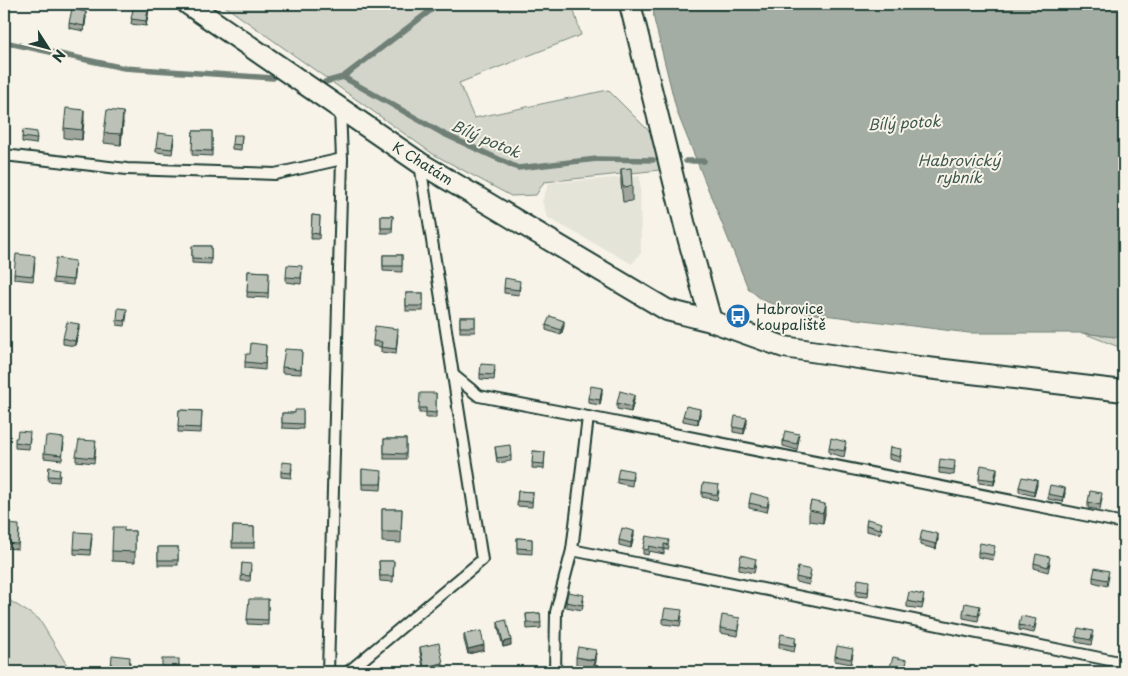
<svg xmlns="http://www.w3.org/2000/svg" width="1128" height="676" viewBox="0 0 1128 676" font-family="'Playpen Sans',sans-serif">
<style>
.built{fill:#e5e4d9}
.green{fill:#d3d5ca;stroke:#79897f}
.water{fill:#a4ada3;stroke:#6f8077}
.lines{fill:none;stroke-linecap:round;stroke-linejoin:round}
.stream{stroke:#6f8077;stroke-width:5.5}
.service-casing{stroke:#1f3d34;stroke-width:14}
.minor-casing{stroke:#1f3d34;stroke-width:24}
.service{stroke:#f7f3e8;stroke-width:10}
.minor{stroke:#f7f3e8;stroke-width:20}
.wall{fill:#a1a69d;stroke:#1f3d34}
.shaded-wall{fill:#83877f;stroke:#1f3d34}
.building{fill:#bbc1b6;stroke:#1f3d34}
.labels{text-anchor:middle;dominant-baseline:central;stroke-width:4;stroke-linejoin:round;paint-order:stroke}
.street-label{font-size:14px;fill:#1f3d34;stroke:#f7f3e8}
.poi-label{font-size:14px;fill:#1f3d34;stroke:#f7f3e8;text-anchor:start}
.water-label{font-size:15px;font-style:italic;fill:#405950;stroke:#f7f3e8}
</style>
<rect width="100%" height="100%" fill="#f7f3e8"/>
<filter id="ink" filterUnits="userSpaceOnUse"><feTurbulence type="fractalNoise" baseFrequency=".02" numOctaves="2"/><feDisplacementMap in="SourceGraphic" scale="10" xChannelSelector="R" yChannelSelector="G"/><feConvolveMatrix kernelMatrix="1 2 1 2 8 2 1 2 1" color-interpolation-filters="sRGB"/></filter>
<g filter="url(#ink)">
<!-- built -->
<path class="built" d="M 640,176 L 641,253 L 632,264 L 548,218 L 542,201 L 549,183 Z"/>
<!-- green -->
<g class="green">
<path d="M 222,4 L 572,4 L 581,35 L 459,83 L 474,118 L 608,90 L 652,134 L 660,170 L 544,182 L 536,195 L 511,196 L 433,154 Z"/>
<path d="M 1083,333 L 1124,338 L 1124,349 Z"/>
<path d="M 4,597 L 39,619 L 71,672 L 4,672 Z"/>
</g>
<!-- water -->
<path class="water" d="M 653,4 L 1124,4 L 1124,338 L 1083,333 L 969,333 L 792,311 L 762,300 L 748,288 L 677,112 L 654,19 Z"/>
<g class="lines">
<!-- stream -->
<g class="stream">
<path d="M 4,42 L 124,68 L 273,78"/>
<path d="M 343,77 L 439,4"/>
<path d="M 325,82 L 343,77 L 444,134 L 518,168 L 597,159 L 653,160"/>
<path d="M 686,161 L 704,161"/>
</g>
<defs>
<g id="service">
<path d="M 4,155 L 127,169 L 275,174 L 342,159"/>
<path d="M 453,375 L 479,396 L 588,417 L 572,550 L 556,612 L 555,672"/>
<path d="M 588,417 L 1124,523"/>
<path d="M 572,550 L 1124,663"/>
<path d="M 328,672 L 342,159 L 340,109"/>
<path d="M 348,672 L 482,560 L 420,164"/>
</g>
<g id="minor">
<path d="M 188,4 L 420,163 L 667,310 L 711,321 L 784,347 L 919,367 L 1124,391"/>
<path d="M 630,4 L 685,226 L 711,321"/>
</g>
</defs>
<!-- service casing -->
<use href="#service" class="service-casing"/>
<!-- minor casing -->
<use href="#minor" class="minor-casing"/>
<!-- service -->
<use href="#service" class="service"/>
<!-- minor -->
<use href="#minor" class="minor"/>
</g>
<!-- wall -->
<g class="wall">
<path d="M 134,4 L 150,4 L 146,26 L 131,24 Z"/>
<path d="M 86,17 L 84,31 L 69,28 L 69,23 Z"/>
<path d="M 84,120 L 82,140 L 64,138 L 64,128 Z"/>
<path d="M 123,122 L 121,145 L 104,143 L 104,133 Z"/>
<path d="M 193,131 L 212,131 L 212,156 L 192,155 Z"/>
<path d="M 242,135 L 241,150 L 232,149 L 232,144 Z"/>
<path d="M 22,137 L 37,137 L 36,144 L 22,142 Z"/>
<path d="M 174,140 L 172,154 L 156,152 L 156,147 Z"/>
<path d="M 621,169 L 632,186 L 632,201 L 623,202 L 621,183 Z"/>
<path d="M 312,215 L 320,216 L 319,239 L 311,239 Z"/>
<path d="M 381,216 L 393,216 L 392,233 L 381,233 Z"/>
<path d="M 192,246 L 211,246 L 211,264 L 192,263 Z"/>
<path d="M 383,255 L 402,255 L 402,272 L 383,271 Z"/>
<path d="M 35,262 L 33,281 L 14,279 L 14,274 Z"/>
<path d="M 75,266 L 73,285 L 53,283 L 53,278 Z"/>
<path d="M 248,271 L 269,272 L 268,298 L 247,297 Z"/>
<path d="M 302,271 L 301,284 L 286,282 L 286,277 Z"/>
<path d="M 520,286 L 519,295 L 504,293 L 504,288 Z"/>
<rect x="406" y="293" width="17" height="18"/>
<path d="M 127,314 L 125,326 L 117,325 L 117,320 Z"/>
<rect x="460" y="317" width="15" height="15"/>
<path d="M 546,325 L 564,326 L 561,335 L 546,330 Z"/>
<path d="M 79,329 L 75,346 L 63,344 L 63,338 Z"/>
<path d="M 398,334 L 396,354 L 381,352 L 381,347 L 373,346 L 373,341 Z"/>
<path d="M 266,345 L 265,370 L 245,368 L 245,362 Z"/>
<path d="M 302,350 L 301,374 L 282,373 L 282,367 Z"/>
<path d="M 495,370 L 494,380 L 480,379 L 480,374 Z"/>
<path d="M 436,393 L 436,418 L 426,418 L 426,413 L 419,413 L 419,408 Z"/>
<path d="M 602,394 L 600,405 L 588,403 L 588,398 Z"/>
<path d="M 634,400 L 631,412 L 617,409 L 617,403 Z"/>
<path d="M 179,410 L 202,411 L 201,433 L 178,432 Z"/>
<path d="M 303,410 L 303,429 L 282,428 L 282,413 L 295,413 Z"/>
<path d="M 700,414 L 698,424 L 683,421 L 683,416 Z"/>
<path d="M 747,423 L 744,434 L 733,432 L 733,427 Z"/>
<path d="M 30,438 L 29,449 L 15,448 L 15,442 Z"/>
<rect x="384" y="439" width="22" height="20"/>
<path d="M 799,439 L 797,450 L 783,446 L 783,441 Z"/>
<path d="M 64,443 L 62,460 L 44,458 L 44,453 Z"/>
<path d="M 96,446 L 94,463 L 76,461 L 76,456 Z"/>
<path d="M 495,447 L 511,456 L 511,461 L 497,463 Z"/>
<path d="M 846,447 L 844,457 L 829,453 L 829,448 Z"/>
<path d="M 533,451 L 545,452 L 544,469 L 532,468 Z"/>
<path d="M 889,454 L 901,455 L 900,462 L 889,459 Z"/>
<path d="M 955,466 L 954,475 L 939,473 L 939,468 Z"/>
<path d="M 49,467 L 60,474 L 59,482 L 48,481 Z"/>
<path d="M 292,468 L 291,478 L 281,477 L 281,472 Z"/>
<path d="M 362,469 L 382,476 L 381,490 L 362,489 Z"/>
<path d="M 997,473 L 994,485 L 979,483 L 979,478 Z"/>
<path d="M 633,476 L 632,486 L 617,483 L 617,478 Z"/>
<path d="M 1037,485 L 1034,496 L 1019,492 L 1019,487 Z"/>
<path d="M 518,491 L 533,492 L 532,507 L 517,506 Z"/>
<path d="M 719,491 L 717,500 L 702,497 L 702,492 Z"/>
<path d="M 1065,493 L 1063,502 L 1048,499 L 1048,494 Z"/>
<path d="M 1102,498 L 1100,510 L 1088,508 L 1088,502 Z"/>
<path d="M 811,501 L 825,514 L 823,523 L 809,521 L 809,510 Z"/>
<path d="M 749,503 L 769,503 L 767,512 L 749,508 Z"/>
<path d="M 382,509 L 402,509 L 401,543 L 382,542 Z"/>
<path d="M 4,524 L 19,530 L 18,549 L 4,548 Z"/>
<path d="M 866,525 L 882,528 L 880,534 L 866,531 Z"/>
<path d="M 233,526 L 254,527 L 254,548 L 232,548 Z"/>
<path d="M 124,531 L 135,531 L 135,562 L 112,561 L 112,551 Z"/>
<path d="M 634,536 L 631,548 L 619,545 L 619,540 Z"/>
<path d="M 646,536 L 669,546 L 668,550 L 664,549 L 664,554 L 649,551 L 648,555 L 643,554 L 643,549 Z"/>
<path d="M 92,538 L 90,555 L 74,554 L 74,549 Z"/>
<path d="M 517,538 L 532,539 L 532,554 L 517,553 Z"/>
<path d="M 938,539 L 936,549 L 920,545 L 920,540 Z"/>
<rect x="158" y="547" width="20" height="18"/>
<path d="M 995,551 L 993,560 L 978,557 L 978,552 Z"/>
<path d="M 379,561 L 394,561 L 393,582 L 380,581 Z"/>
<path d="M 242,563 L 251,569 L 250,581 L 241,581 Z"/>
<path d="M 1034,563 L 1050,563 L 1048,572 L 1034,568 Z"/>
<path d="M 756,564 L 754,573 L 739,570 L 739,565 Z"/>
<path d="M 811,575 L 809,585 L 796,582 L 796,577 Z"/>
<path d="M 1109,576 L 1107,586 L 1093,582 L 1093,577 Z"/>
<path d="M 869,586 L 868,597 L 856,596 L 856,590 Z"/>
<path d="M 268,599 L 268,625 L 247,624 L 247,619 Z"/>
<path d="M 584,600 L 582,610 L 566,607 L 566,602 Z"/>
<path d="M 924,600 L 922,609 L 907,607 L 907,601 Z"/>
<path d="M 980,612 L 978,621 L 963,618 L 963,613 Z"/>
<path d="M 540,613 L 541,628 L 527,629 L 526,614 Z"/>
<path d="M 682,616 L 680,626 L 663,624 L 663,618 Z"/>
<path d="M 498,622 L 511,645 L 503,647 L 498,627 Z"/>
<path d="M 740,624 L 738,636 L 720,633 L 720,628 Z"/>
<path d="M 1036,624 L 1034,633 L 1019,630 L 1019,625 Z"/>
<path d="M 464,634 L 484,650 L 468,654 L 464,640 Z"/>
<path d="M 1093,636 L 1091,645 L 1076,642 L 1076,637 Z"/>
<path d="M 796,642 L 794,652 L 779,648 L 779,643 Z"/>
<path d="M 420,647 L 443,668 L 424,672 L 420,652 Z"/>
<path d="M 853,654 L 851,664 L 835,661 L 835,656 Z"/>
<path d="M 576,657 L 596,661 L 594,670 L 576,667 Z"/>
<path d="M 130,662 L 129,672 L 111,672 L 111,668 Z"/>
<path d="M 907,666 L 905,672 L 890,672 L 890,667 Z"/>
</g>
<!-- shaded-wall -->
<g class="shaded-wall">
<path d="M 149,4 L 150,4 L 146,26 L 146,21 Z"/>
<path d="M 86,12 L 86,17 L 84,31 L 84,26 Z"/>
<path d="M 84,110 L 84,120 L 82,140 L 82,130 Z"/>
<path d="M 123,112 L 123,122 L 121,145 L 121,134 Z"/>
<path d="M 564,321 L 564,326 L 561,335 L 561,330 Z"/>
<path d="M 79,324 L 79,329 L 75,346 L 75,341 Z"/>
<path d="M 602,388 L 602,394 L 600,405 L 600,400 Z"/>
<path d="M 634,395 L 634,400 L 631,412 L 631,407 Z"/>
<path d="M 700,409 L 700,414 L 698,424 L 698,419 Z"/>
<path d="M 747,418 L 747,423 L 744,434 L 744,429 Z"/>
<path d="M 997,468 L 997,473 L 994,485 L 994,480 Z"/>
<path d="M 1037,480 L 1037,485 L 1034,496 L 1034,491 Z"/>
<path d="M 1065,488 L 1065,493 L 1063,502 L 1063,497 Z"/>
<path d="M 825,504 L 825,514 L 823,523 L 823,513 Z"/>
<path d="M 634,531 L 634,536 L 631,548 L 631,543 Z"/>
<path d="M 938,534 L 938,539 L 936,549 L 936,544 Z"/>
<path d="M 511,640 L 511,645 L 503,647 L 503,642 Z"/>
<path d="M 484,645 L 484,650 L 468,654 L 468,649 Z"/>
<path d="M 596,650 L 596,661 L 594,670 L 594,660 Z"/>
<path d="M 443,663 L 443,668 L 424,672 L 424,667 Z"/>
</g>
<!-- building -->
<g class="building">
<path d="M 134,4 L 149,4 L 146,21 L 131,19 Z"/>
<path d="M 72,9 L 86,12 L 84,26 L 69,23 Z"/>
<path d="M 66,108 L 84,110 L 82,130 L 64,128 Z"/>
<path d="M 107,110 L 123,112 L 121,134 L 104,133 Z"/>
<path d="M 23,130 L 37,132 L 36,139 L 22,137 Z"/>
<path d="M 193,131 L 212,131 L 212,151 L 192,150 Z"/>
<path d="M 158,133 L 174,135 L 172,149 L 156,147 Z"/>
<path d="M 233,135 L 242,135 L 241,145 L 232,144 Z"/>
<path d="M 631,168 L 632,186 L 623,187 L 621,169 Z"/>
<path d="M 312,215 L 320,216 L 319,234 L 311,233 Z"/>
<path d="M 381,216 L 393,216 L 392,228 L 381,228 Z"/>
<path d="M 192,246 L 211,246 L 211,259 L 192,258 Z"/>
<path d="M 16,254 L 35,256 L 33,276 L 14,274 Z"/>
<rect x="383" y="255" width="19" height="11"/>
<path d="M 56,258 L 75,261 L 73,280 L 53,278 Z"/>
<path d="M 287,265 L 302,266 L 301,278 L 286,277 Z"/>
<path d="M 248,271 L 269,272 L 268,293 L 247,292 Z"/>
<path d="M 505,278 L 520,281 L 519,290 L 504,288 Z"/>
<rect x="406" y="293" width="17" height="13"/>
<path d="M 118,308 L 127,309 L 125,321 L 117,320 Z"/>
<path d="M 550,316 L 564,321 L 561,330 L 546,325 Z"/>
<rect x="460" y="317" width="15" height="10"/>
<path d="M 67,322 L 79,324 L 75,341 L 63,338 Z"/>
<path d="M 375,326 L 398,329 L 396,349 L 381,347 L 382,342 L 373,341 Z"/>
<path d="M 251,343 L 266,345 L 265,364 L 245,362 L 246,354 L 250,354 Z"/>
<path d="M 285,349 L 302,350 L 301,369 L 282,367 Z"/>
<path d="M 481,364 L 495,365 L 494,375 L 480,374 Z"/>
<path d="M 591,386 L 602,388 L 600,400 L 588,398 Z"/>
<path d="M 620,391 L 634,395 L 631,407 L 617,403 Z"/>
<path d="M 420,393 L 436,393 L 436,413 L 426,412 L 426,408 L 419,408 Z"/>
<path d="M 686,406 L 700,409 L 698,419 L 683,416 Z"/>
<path d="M 179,410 L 202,411 L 201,428 L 178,427 Z"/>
<path d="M 295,410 L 303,410 L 303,424 L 282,423 L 282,413 L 295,413 Z"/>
<path d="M 735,416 L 747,418 L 744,429 L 733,427 Z"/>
<path d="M 18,431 L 30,432 L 29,444 L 15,442 L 15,438 L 17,438 Z"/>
<path d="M 785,431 L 799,434 L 797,444 L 783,441 Z"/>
<path d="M 46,436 L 64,438 L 62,455 L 44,453 Z"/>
<path d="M 831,438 L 846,442 L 844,451 L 829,448 Z"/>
<path d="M 384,439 L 406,439 L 406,454 L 384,453 Z"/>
<path d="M 79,440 L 96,441 L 94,458 L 76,456 Z"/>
<path d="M 510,445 L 511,456 L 497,458 L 495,447 Z"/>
<path d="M 890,447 L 901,449 L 900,457 L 889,454 Z"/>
<path d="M 533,451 L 545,452 L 544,464 L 532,463 Z"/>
<path d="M 940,459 L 955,461 L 954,470 L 939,468 Z"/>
<path d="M 282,462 L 292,463 L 291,473 L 281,472 Z"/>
<path d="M 981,465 L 997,468 L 994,480 L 979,478 Z"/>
<path d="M 49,467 L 60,469 L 59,477 L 48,476 Z"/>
<path d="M 619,468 L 633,471 L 632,480 L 617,478 Z"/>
<path d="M 362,469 L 382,471 L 381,484 L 362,484 Z"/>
<path d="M 1022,477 L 1037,480 L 1034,491 L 1019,487 Z"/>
<path d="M 703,483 L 719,485 L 717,495 L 702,492 Z"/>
<path d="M 1050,485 L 1065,488 L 1063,497 L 1048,494 Z"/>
<path d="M 518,491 L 533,492 L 532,502 L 517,501 Z"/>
<path d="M 1090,491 L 1102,493 L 1100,505 L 1088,502 Z"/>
<path d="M 751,493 L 769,498 L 767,507 L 749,503 Z"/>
<path d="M 811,501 L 825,504 L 823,513 L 809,510 Z"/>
<path d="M 382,509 L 402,509 L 401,532 L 382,532 Z"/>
<path d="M 867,519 L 882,523 L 880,529 L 866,525 Z"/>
<path d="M 4,524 L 19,525 L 18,544 L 4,543 Z"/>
<path d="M 233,526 L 254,527 L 254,543 L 232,543 Z"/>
<path d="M 113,527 L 124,527 L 124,531 L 135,531 L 135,552 L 112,551 Z"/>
<path d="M 622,528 L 634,531 L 631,543 L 619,540 Z"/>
<path d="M 922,530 L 938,534 L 936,544 L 920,540 Z"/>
<path d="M 75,532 L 92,533 L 90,550 L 74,549 Z"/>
<path d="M 646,536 L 669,540 L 668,545 L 664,544 L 664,549 L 649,546 L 648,550 L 643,549 Z"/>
<path d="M 517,538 L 532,539 L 532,549 L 517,548 Z"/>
<path d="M 980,543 L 995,546 L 993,555 L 978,552 Z"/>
<rect x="158" y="547" width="20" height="13"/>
<path d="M 1036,554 L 1050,557 L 1048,567 L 1034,563 Z"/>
<path d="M 741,555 L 756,559 L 754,568 L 739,565 Z"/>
<path d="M 379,561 L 394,561 L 393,576 L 380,576 Z"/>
<path d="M 242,563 L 251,564 L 250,576 L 241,575 Z"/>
<path d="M 798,567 L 811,570 L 809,580 L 796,577 Z"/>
<path d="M 1095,568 L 1109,571 L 1107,580 L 1093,577 Z"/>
<path d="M 858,579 L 869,581 L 868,592 L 856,590 Z"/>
<path d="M 568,592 L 584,595 L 582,605 L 566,602 Z"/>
<path d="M 909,592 L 924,595 L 922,604 L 907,601 Z"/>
<path d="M 249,599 L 268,599 L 268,620 L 247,619 Z"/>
<path d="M 965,603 L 980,606 L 978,616 L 963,613 Z"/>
<path d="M 665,608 L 682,610 L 680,621 L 663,618 Z"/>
<path d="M 540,613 L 541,623 L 527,623 L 526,614 Z"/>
<path d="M 722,615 L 740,618 L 738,631 L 720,628 Z"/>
<path d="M 1021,616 L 1036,619 L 1034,628 L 1019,625 Z"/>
<path d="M 506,620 L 511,640 L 503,642 L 498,622 Z"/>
<path d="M 1078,628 L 1093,631 L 1091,640 L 1076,637 Z"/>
<path d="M 481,631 L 484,645 L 468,649 L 464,634 Z"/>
<path d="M 781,634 L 796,637 L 794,646 L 779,643 Z"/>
<path d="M 439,643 L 443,663 L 424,667 L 420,647 Z"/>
<path d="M 837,646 L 853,649 L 851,659 L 835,656 Z"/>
<path d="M 578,647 L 596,650 L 594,660 L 576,657 Z"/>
<path d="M 112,655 L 130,657 L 129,670 L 111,668 Z"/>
<path d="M 893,657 L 907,660 L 905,670 L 890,667 Z"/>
<rect x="162" y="659" width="17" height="13"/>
<path d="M 649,668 L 664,671 L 664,672 L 648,672 Z"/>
<path d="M 950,670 L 961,672 L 949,672 Z"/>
</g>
</g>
<!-- icons -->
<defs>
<symbol id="bus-disc" viewBox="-11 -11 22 22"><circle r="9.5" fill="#1f6fb2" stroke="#f7f3e8"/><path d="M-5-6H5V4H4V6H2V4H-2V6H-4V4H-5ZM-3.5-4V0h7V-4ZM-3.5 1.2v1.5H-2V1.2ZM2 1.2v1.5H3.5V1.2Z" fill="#fff"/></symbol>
</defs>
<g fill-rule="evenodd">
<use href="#bus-disc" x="724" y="302" width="28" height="28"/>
</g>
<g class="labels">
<!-- street labels -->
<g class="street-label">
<text transform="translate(423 163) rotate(32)">K Chatám</text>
</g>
<!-- poi labels -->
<g class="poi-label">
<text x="756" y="308">Habrovice<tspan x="756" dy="16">koupaliště</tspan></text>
</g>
<!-- water labels -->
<g class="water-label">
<text transform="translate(904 122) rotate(-3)">Bílý potok</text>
<text transform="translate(486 138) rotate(23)">Bílý potok</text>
<text x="959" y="159">Habrovický<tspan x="959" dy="17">rybník</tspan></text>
</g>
</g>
<!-- margin -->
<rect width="1128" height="676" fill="none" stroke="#f7f3e8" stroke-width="20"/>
<rect x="10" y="10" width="1108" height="656" fill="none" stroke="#1f3d34" stroke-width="2" filter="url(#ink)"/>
<!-- north arrow -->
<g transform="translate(48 48) rotate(126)" stroke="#f7f3e8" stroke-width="4" paint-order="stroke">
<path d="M0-4L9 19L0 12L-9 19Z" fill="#1f3d34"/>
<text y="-8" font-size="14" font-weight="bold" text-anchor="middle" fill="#1f3d34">N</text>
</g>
</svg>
